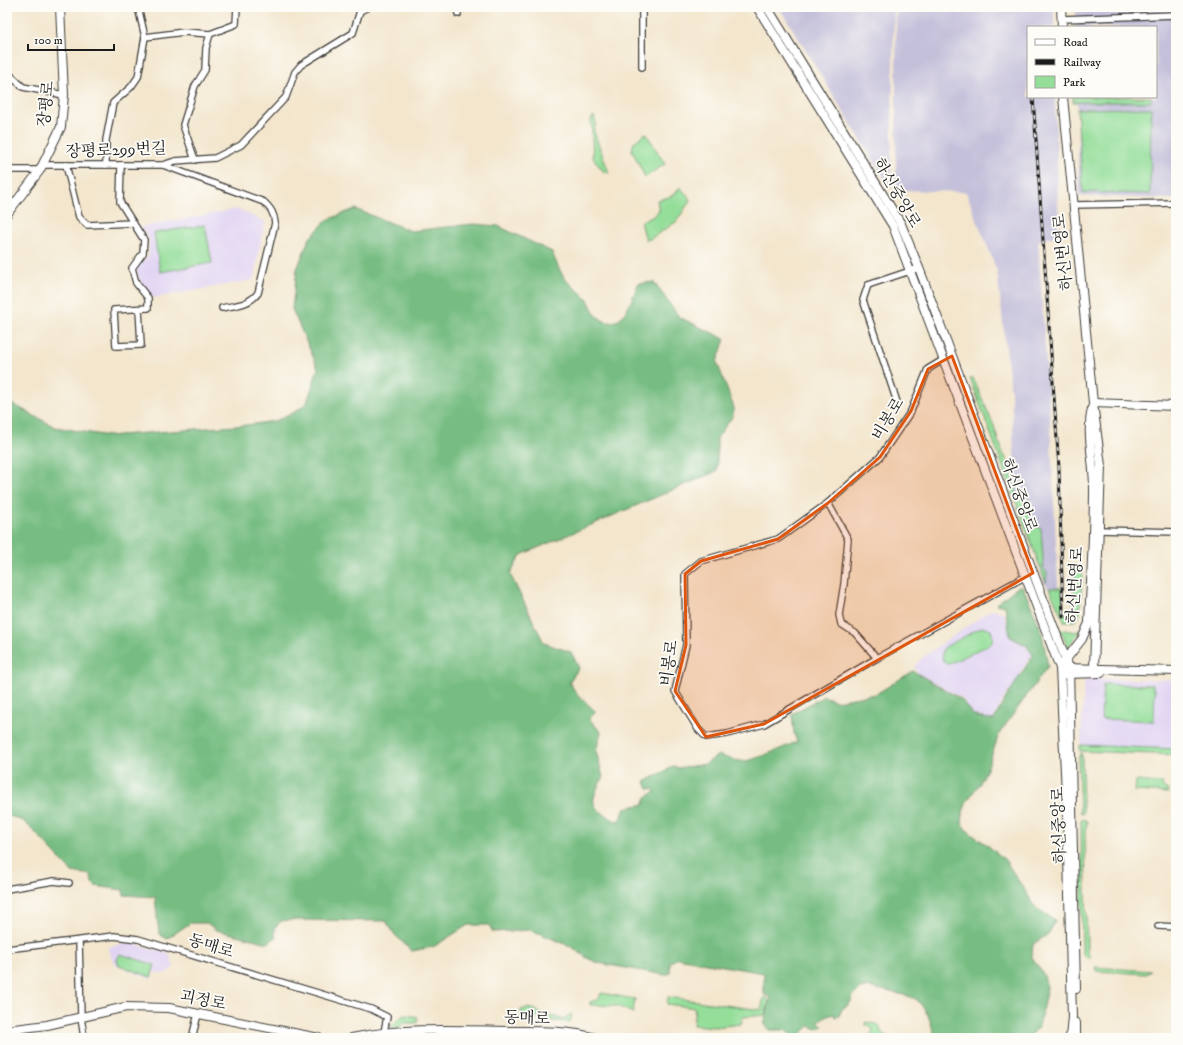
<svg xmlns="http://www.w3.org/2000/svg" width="1183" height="1045" viewBox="0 0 1183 1045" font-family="'IM FELL DW Pica','Noto Serif KR',serif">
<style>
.built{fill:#e1d4f3}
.industrial{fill:#c5c0da}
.green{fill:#94de9a;stroke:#587d5b}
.forest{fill:#77bd82;stroke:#4a6c4f}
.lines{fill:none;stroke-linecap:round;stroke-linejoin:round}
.street-casing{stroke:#3c3a37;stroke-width:8}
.secondary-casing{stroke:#3c3a37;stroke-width:10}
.street{stroke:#fff;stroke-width:5.5}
.secondary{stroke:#fff;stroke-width:8}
.rail-casing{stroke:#1c1c1c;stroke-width:3}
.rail{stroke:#fdfcf7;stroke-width:1.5;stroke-dasharray:4.5;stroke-linecap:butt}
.marked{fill:#de560d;fill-opacity:0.2;stroke:#de560d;stroke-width:3;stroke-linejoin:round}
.labels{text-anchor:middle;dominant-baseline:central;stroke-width:3.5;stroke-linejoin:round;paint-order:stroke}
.street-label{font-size:16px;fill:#1c1c1c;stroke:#fdfcf7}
</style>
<rect width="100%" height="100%" fill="#fdfcf7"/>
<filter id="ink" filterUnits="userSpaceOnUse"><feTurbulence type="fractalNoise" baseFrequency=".025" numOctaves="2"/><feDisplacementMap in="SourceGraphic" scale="8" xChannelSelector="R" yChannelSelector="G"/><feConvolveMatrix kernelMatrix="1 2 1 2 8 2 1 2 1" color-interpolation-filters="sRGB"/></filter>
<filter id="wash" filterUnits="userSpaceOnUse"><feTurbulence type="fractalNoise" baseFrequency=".012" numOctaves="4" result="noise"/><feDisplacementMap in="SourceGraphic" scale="16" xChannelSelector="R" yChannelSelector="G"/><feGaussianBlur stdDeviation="0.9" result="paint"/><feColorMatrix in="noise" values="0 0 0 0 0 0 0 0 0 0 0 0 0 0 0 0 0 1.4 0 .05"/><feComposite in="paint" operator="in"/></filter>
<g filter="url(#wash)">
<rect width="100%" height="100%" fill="#f3e6cd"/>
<!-- built -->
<g class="built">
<path d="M 238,209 L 265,222 L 253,280 L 153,298 L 139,280 L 136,268 L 149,255 L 149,240 L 141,227 Z"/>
<path d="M 996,610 L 1004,613 L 1010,637 L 1026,646 L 1032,655 L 1021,671 L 1018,679 L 1004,698 L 993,719 L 990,720 L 973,714 L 962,698 L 919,674 L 914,667 L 923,657 L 989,611 Z"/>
<path d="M 1087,679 L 1176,680 L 1176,749 L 1081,745 L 1084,682 Z"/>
<path d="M 128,942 L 154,950 L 156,949 L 169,953 L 174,967 L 165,974 L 154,972 L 151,979 L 117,965 L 111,957 L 109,947 Z"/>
</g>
<!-- industrial -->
<g class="industrial">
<path d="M 779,7 L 894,7 L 891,189 Z"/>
<path d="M 896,7 L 1054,7 L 1054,27 L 1028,27 L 1028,97 L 1055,97 L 1059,235 L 1038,241 L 1050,420 L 1059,605 L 1044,582 L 1016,495 L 1011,392 L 997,271 L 966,192 L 896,190 Z"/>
<path d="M 1075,7 L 1176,7 L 1176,199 L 1079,196 L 1077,97 L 1156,97 L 1156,27 L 1076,27 Z"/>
</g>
<!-- green -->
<g class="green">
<rect x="1073" y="97" width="78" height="5"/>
<path d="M 1151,108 L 1150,194 L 1083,192 L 1077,109 Z"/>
<path d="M 594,116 L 596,124 L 594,128 L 594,132 L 609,173 L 604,172 L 593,158 L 591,119 Z"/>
<path d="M 646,133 L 665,164 L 645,177 L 632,150 L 634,142 Z"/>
<path d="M 680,187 L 687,195 L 690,200 L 688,204 L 676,222 L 650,239 L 646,240 L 641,222 L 654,216 L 659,210 L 657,200 C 666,198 675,197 680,187 Z"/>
<path d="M 205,225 L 212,263 L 160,272 L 154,233 Z"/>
<path d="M 970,378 L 973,378 L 994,426 L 999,444 L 1001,445 L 1002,455 L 1005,456 L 1014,481 L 1018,498 L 1029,499 L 1030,516 L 1033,527 L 1041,528 L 1044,570 L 1047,573 L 1046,583 Z"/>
<path d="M 1074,567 L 1083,569 L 1080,614 L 1075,621 L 1064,621 L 1049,588 L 1062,588 L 1064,614 L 1073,614 Z"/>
<path d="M 982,627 L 991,630 L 993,637 L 991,644 L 949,664 L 943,661 L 942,651 L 945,647 Z"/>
<path d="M 1060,629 L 1075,632 L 1082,629 L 1068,647 Z"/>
<path d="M 1103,684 L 1153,685 L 1153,690 L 1155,690 L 1154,721 L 1101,719 Z"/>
<path d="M 1080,745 L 1176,749 L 1176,755 L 1080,751 Z"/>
<path d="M 1081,753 L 1082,756 L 1083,814 L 1080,813 L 1078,759 Z"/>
<path d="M 1136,781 L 1162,783 L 1163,788 L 1167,789 L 1168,793 L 1135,791 Z"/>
<path d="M 1081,819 L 1087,821 L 1085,832 L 1087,952 L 1089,953 L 1089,958 L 1085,957 L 1082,952 Z"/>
<path d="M 120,954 L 155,965 L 151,977 L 119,965 L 117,960 Z"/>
<path d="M 1095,967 L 1151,971 L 1146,974 L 1096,971 Z"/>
<path d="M 601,993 L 635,999 L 633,1013 L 617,1006 L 590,1005 L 590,1002 L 599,999 Z"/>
<path d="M 668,997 L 761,1010 L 764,997 L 766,997 L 769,1001 L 765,1015 L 743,1017 L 741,1024 L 715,1027 L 693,1025 L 695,1008 L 667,1004 Z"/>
<path d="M 527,1008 L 536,1010 L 541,1014 L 563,1019 L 572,1014 L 570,1022 L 553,1021 L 531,1016 L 529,1019 L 521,1019 L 521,1010 Z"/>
<path d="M 407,1015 L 418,1017 L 417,1023 L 404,1023 L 400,1027 L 390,1028 L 402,1016 Z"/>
<path d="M 866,1022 L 879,1025 L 881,1032 L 888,1038 L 870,1038 L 873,1029 L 865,1024 Z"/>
</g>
<!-- forest -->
<path class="forest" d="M 355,209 L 411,231 L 473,224 L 498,226 L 552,252 C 555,260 561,275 567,281 C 574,288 582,293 588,300 C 591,305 593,312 597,316 C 620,337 632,300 638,284 L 654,282 L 679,317 L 725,339 L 717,362 L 734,408 L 732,417 L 717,438 L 717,471 L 521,555 L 510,574 L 544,643 L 571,652 L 579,668 L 569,682 L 578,695 L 596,712 L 589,719 L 601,732 L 596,751 L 603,777 C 589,804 589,806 616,821 L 621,819 L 625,808 L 644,804 L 646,797 L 655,792 L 653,789 L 648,789 L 645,782 L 674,766 L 678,768 L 706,764 L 718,755 C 725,757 733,760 740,761 C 750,763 786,746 797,742 L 794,733 L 792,714 L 824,696 L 836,701 L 876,694 L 913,671 L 961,699 L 972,714 L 978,717 L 994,720 C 1005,697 1020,677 1033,655 L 1026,645 L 1010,637 L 1005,606 L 996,604 L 1019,586 L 1023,587 L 1041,629 L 1048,666 L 999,734 L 987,769 L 980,783 L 967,801 L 963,812 L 962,824 L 971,834 L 986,844 L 1005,860 L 1037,909 L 1055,920 L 1049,934 L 1033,944 L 1032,957 L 1044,976 L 1047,987 L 1039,1026 L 1029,1038 L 936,1038 L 928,1015 L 922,1006 L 916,999 L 908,996 L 869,987 L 860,989 L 853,996 L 850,1003 L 842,1009 L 839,1016 L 835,1017 L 834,1014 L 824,1017 L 818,1022 L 823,1026 L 817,1029 L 809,1026 L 802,1033 L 801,1036 L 806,1038 L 795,1038 L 785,1030 L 769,1030 L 764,1023 L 771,998 L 764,994 L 764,973 L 677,958 L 670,963 L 670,973 L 665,975 L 598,963 L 587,958 L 570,946 L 531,930 L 493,932 L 489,925 L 468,925 L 433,947 L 412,951 L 395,935 L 386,921 L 290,920 L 281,921 L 275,928 L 275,938 L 268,943 L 216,930 L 207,923 L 190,923 L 167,939 L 159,934 L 155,897 L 124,895 L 123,890 L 95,886 L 92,883 L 91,875 L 72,872 L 30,827 L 23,821 L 7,815 L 7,401 L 55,427 L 108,436 L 247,425 L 275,421 L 293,413 L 307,403 L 318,368 L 292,309 L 297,269 L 309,239 L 327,220 Z"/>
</g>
<g filter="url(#ink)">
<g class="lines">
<defs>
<g id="street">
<path d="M 457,7 L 458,14"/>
<path d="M 1062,19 L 1176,15"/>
<path d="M 145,37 L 184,32 L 210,34 L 236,24 L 237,7"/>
<path d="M 642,67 L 642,7"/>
<path d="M 7,72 L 23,87 L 64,95"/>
<path d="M 195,160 L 183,125 L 195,86 L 205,70 L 206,48 L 210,34"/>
<path d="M 42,165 L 163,165 L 175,161 L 215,158 L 241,145 L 286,97 L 295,72 L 301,65 L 353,33 L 360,11 L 368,7"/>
<path d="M 66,165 L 79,217 L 87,225 L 133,223"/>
<path d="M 106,165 L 106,140 L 113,103 L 131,87 L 138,77 L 145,37 L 138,7"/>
<path d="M 121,165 L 120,202 L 144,240 L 143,253 L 132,268 L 136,283 L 148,298 L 148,308 L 114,310 L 116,346 L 141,345 L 139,309"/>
<path d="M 163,165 L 264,202 C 271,209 274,213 275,223 L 258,293 C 249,305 236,305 222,308"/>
<path d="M 7,170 L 40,170"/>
<path d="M 1073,205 L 1176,203"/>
<path d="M 943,360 L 928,369 L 911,411 L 880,457 L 828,503 L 778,539 L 701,561 L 685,574 L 686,645 L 675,691 L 698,729 L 706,737 L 727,734 L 764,724 L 877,658 L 1026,576"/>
<path d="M 897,402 L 863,300 L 868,285 L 919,268"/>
<path d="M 828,503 L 848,539 L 844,584 L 839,615 L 841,624 L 855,633 L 877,658"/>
<path d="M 1099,530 L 1176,532"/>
<path d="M 7,889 L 54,881 L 69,883"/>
<path d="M 1158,926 L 1176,927"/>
<path d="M 79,941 L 81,1017 L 84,1038"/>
<path d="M 7,949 L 114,936 L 138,939 L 371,1009 L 387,1017 L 384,1032"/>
<path d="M 192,1038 L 198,1014"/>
</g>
<g id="secondary">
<path d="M 757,7 L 893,226 L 1060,668 L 1067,814 L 1072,1017 L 1070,1038"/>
<path d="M 767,7 L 901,224 L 919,268 L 1069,668 L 1076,989"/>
<path d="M 1061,7 L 1062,27"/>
<path d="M 1063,97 L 1093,403 L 1101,466 L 1094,668"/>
<path d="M 7,214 L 40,170 L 61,127 L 64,95 L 60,7"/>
<path d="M 1093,403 L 1176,406"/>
<path d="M 1064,662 L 1082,639 L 1089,623 C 1091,578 1094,533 1094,488 C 1094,461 1086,434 1092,408"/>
<path d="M 1065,668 L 1176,671"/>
<path d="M 1064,674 L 1101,673"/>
<path d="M 1076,1023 L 1076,1038"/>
<path d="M 7,1030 L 47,1025 L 126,1007 L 169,1008 L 319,1038"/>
<path d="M 352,1038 C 402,1027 457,1030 508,1031 C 536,1031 568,1030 596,1038"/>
</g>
</defs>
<!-- street casing -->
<use href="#street" class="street-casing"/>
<!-- secondary casing -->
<use href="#secondary" class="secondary-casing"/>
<!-- street -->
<use href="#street" class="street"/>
<!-- secondary -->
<use href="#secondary" class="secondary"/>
<defs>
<path id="rail" d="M 1033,97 L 1059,468 L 1063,617"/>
</defs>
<!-- rail casing -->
<use href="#rail" class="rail-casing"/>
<!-- rail -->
<use href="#rail" class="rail"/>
</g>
</g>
<!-- marked area -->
<path class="marked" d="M 952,356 L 1033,573 L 764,724 L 706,737 L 675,691 L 686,645 L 685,574 L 701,561 L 778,539 L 828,503 L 880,457 L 911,411 L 928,369 Z"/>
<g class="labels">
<!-- street labels -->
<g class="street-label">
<text transform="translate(46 104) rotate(-84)">장평로</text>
<text transform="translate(116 150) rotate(-2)">장평로299번길</text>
<text transform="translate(897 193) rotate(60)">하신중앙로</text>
<text transform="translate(1063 252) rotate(-96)">하신번영로</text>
<text transform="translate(888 419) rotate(-59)">비봉로</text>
<text transform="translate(1019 495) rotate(70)">하신중앙로</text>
<text transform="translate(1075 585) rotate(-86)">하신번영로</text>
<text transform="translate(669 663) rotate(-82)">비봉로</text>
<text transform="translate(1059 825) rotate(-92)">하신중앙로</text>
<text transform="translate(211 946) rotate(17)">동매로</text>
<text transform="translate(203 1000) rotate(11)">괴정로</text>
<text transform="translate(527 1018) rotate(2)">동매로</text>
</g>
</g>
<!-- margin -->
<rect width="1183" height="1045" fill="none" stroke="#fdfcf7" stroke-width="24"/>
<!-- legend -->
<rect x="1027" y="26" width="130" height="72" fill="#fdfcf7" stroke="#a3a29f"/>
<rect x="1035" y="39" width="20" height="6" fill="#ffffff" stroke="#a3a29f"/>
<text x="1063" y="46" font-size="12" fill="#1c1c1c">Road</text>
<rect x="1035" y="59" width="20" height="6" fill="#1c1c1c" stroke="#a3a29f"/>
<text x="1063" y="66" font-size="12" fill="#1c1c1c">Railway</text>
<rect x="1035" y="76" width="20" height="12" fill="#94de9a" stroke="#a3a29f"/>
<text x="1063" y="86" font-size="12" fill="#1c1c1c">Park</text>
<!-- scale -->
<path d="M28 44v6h86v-6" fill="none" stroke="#1c1c1c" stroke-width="2"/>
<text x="34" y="44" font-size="12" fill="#1c1c1c" stroke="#fdfcf7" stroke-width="3" paint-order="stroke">100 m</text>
</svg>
